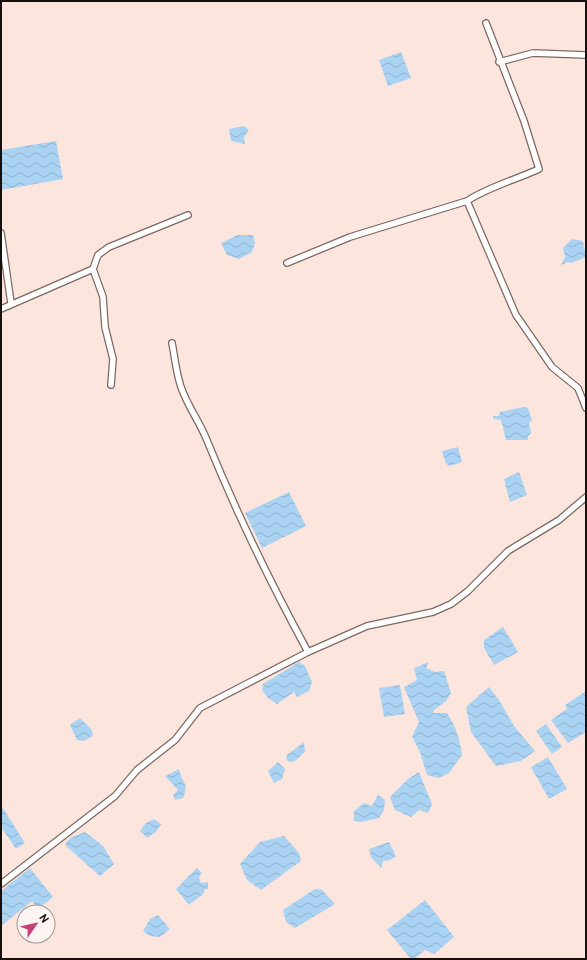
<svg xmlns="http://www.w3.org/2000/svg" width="587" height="960" viewBox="0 0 587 960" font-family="Overpass,sans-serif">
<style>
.water{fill:url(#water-waves)}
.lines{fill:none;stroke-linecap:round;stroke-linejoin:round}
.minor-casing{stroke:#7d6962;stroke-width:8}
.minor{stroke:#fff;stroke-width:5.5}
</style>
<defs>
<pattern id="water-waves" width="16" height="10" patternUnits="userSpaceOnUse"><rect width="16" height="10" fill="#aad2f3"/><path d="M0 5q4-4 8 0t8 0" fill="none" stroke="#92b3cf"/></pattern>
</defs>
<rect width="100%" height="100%" fill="#fbe5dd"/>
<!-- water -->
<g class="water">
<path d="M 401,52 L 411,78 L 388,86 L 379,60 Z"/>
<path d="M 244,126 L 249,130 L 244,137 L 245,144 L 231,141 L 229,129 Z"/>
<path d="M 56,141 L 63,179 L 1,190 L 1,150 Z"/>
<path d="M 238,235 L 253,235 L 255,243 L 252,252 L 239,259 L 227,255 L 221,243 Z"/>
<path d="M 572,239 L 583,241 L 586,257 L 571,263 L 568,262 L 561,265 L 565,257 L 563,248 Z"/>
<path d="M 524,407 L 528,408 L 532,420 L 529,423 L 531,433 L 528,436 L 528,440 L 506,440 L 501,420 L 494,419 L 493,416 L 499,416 L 500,412 Z"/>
<path d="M 458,447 L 462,462 L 450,466 L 446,464 L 442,451 Z"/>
<path d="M 519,472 L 527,495 L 510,502 L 504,479 Z"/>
<path d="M 289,492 L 306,526 L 262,548 L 245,513 Z"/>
<path d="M 503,627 L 518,652 L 494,665 L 484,648 L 484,640 Z"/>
<path d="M 299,662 L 305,666 L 312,682 L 309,691 L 297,697 L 294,692 L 277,704 L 268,698 L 262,690 L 263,684 Z"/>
<path d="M 429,662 L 426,668 L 435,672 L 444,671 L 451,693 L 446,701 L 434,710 L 433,713 L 447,713 C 456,727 460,739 462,755 L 449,773 L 439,778 L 427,775 L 420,752 L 412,736 L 419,722 L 404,687 L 417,680 L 414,668 Z"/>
<path d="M 400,685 L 405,714 L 384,717 L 379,688 Z"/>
<path d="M 489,687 L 499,700 L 514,726 L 535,751 L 521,761 L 496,766 L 471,732 L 466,707 Z"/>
<path d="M 586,691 L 586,732 L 568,743 L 551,720 L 567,709 L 565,705 Z"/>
<path d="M 80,718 L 92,730 L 93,735 C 87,740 84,742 77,740 L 70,725 Z"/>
<path d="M 546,724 L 562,747 L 552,754 L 536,731 Z"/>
<path d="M 304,742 L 305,752 L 295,761 L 289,762 L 286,759 L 287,755 Z"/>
<path d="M 548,757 L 567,789 L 549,799 L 531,767 Z"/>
<path d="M 278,762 L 285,769 L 282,779 L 274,783 L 268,771 Z"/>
<path d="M 179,769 C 181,782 190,782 183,798 L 175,800 L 173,795 L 178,790 L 165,776 Z"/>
<path d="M 419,772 L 432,804 L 428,813 L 419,810 L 411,817 L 395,810 L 390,797 L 408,779 Z"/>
<path d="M 378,795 L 385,800 L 384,810 L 379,818 L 361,822 L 354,821 L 354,811 L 364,803 L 372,806 Z"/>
<path d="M 1,805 L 25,843 L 16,849 L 1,827 Z"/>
<path d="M 154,819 L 161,824 L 156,832 L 147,838 L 140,831 L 146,823 Z"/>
<path d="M 85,832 L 103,846 L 114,864 L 100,876 L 65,845 L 70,838 Z"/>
<path d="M 284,836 L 299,853 L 301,861 L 261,890 L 247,880 L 240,864 L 260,842 Z"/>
<path d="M 389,842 L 396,856 L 390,860 L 383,861 L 381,868 L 371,857 L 369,849 Z"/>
<path d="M 30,868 L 53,897 L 38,909 L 32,901 L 1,926 L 1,891 Z"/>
<path d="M 197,868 L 202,873 L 199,877 L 201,883 L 208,882 L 208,889 L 205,889 L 203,894 L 189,905 L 176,889 Z"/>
<path d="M 315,889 L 322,890 L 335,904 L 295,928 L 286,922 L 283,910 Z"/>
<path d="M 425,900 L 454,937 L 434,954 L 425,950 L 414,959 L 411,959 L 387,930 Z"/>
<path d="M 158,915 L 170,929 L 160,937 L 150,936 L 143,931 L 150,919 Z"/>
</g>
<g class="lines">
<defs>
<g id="minor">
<path d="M 499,62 L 533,53 L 586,55"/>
<path d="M 467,201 L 516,315 L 552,367 L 578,388 L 586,408"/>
<path d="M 1,233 L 11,303"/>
<path d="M 287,263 L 350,237 L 467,201 C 488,187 515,180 539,169 L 524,121 L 486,23"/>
<path d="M 1,309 L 93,269"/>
<path d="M 172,343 C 175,358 176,372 181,387 C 187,405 199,421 206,438 C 236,512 270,582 308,652"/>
<path d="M 111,385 L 113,359 L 105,327 L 103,297 L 93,269 L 98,255 L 109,247 L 188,215"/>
<path d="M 1,884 L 115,796 L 137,770 L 175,740 L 200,708 L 308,652 L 367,626 L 433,612 L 451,604 L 468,591 L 508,551 L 559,520 L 586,497"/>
</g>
</defs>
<!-- minor casing -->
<use href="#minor" class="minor-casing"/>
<!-- minor -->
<use href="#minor" class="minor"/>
</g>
<!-- border -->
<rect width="587" height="960" fill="none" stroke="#160f0c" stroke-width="4"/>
<!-- north arrow -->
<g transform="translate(36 924) rotate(56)"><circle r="19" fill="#fef5f2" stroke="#a19996"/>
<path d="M0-3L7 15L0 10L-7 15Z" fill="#c8407b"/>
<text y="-6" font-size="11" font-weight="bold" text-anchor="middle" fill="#160f0c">N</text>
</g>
</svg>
